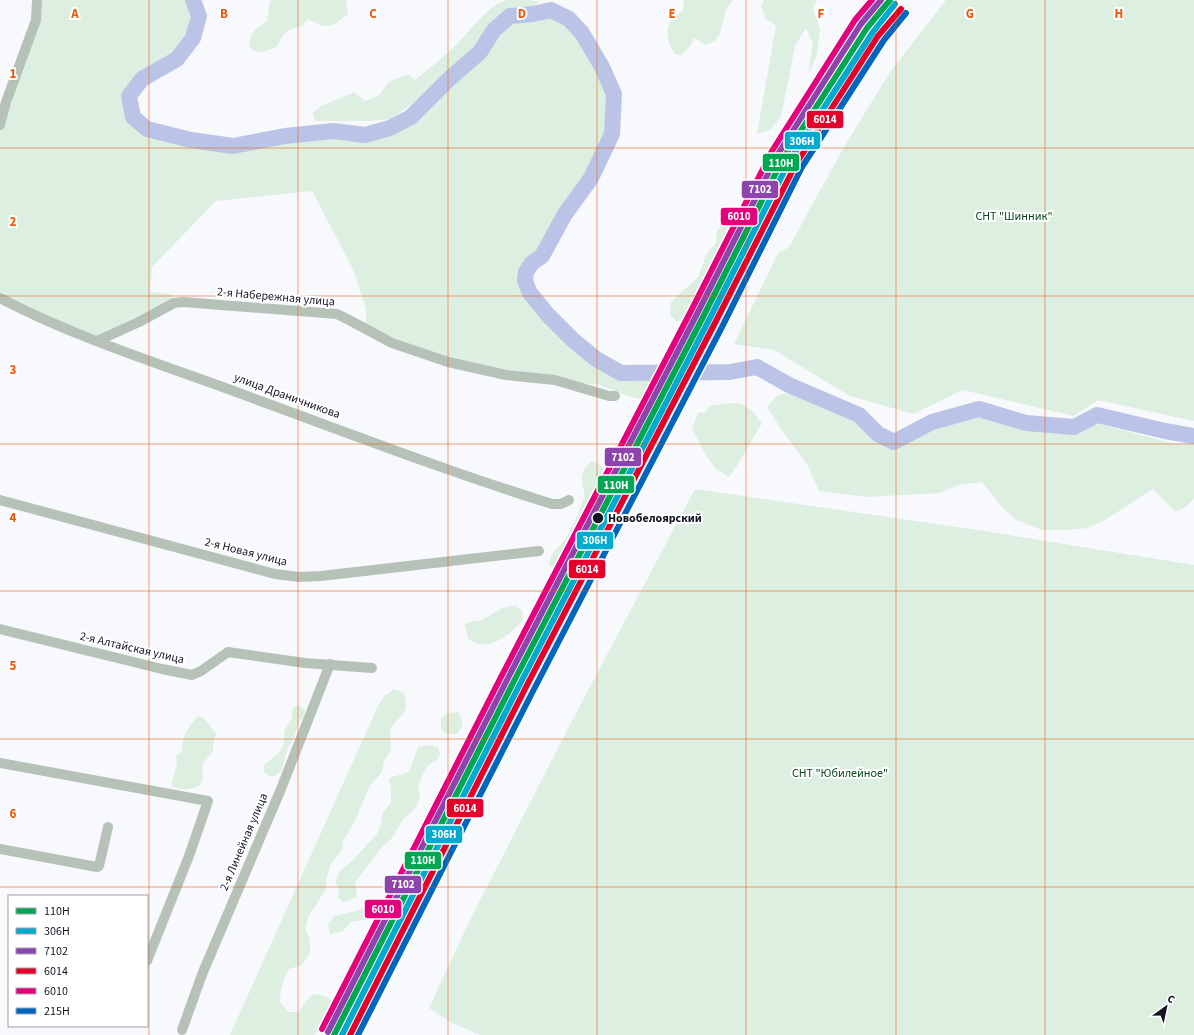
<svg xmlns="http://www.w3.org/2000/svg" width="1194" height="1035" viewBox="0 0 1194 1035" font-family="'Source Sans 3',sans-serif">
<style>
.green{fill:#ddefe1}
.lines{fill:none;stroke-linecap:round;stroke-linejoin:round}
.river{stroke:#bbc4e6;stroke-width:16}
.street{stroke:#b6c1b8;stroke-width:10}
.rail-1-casing{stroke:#fff;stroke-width:9}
.rail-2-casing{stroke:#fff;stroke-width:9}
.rail-3-casing{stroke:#fff;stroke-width:9}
.rail-4-casing{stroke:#fff;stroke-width:9}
.rail-5-casing{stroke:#fff;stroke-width:9}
.rail-6-casing{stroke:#fff;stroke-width:9}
.rail-1{stroke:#00a651;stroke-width:6}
.rail-2{stroke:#00a9ce;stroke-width:6}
.rail-3{stroke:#8e44ad;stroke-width:6}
.rail-4{stroke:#e4002b;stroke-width:6}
.rail-5{stroke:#e5007d;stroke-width:6}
.rail-6{stroke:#0065bd;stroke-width:6}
.grid{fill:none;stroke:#e8590c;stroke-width:1;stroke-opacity:0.55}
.stop-dot{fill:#131622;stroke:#fff;stroke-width:1.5}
.labels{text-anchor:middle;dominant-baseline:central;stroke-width:4;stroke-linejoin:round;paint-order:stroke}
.park-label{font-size:12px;fill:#064718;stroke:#fff}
.street-label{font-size:12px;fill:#131622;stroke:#fff}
.stop-label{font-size:12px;font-weight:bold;fill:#131622;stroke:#fff;text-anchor:start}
.grid-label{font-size:13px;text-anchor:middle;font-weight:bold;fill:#e8590c;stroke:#fff;stroke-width:4;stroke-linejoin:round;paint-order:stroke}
.line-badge{stroke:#fff;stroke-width:1.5}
.badge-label{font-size:11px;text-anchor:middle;font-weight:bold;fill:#fff}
</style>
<rect width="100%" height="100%" fill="#f7f9fd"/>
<!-- green -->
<g class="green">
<path d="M 37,0 L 193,0 L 199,16 L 193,38 L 177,59 L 161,67 L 137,85 L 129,96 L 133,117 L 147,129 L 191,140 L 233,146 L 285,136 L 333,131 L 365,135 L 390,128 L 411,116 L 448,80 L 480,52 L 494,30 L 510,16 L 533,14 L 551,10 L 569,19 L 582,33 L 602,67 L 614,94 L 608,141 L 591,178 L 565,214 L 542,256 L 532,263 L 526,272 L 525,281 L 530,293 L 548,315 L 573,340 L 596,359 L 597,366 L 618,379 L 660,381 L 650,402 L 625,395 L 600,385 L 506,375 L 448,362 L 366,330 L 366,309 L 353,269 L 312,191 L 216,201 L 152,267 L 150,292 L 171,294 L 174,303 L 97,341 L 0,297 L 0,125 Z"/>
<path d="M 271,0 L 346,0 L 348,14 C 331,28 327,30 308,19 L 302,26 L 291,29 L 282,36 L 277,47 L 262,52 L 253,51 L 249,46 C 251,32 255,29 267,21 L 270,2 Z"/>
<path d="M 507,0 L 529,0 L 539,2 L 530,9 L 506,12 L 489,28 L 474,47 L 448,72 L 421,97 L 391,119 L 368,121 L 315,121 L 313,113 L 321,106 L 354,92 L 365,101 L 379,95 L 389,82 L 408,74 L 415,80 C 429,69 444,57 457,44 C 471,30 488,5 507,0 Z"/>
<path d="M 684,0 L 733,0 L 726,9 L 720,33 L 716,40 L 706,45 L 694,38 L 691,45 L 682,55 L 675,54 C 667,44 664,27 674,17 C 676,15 680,13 683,11 Z"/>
<path d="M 764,0 L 817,0 L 813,9 L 820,29 L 817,54 L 809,74 L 810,62 L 813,44 L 806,28 L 795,46 L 781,117 L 770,130 L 757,134 L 776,26 L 765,18 L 761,5 Z"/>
<path d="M 946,0 L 1194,0 L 1194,421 L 1098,400 L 1074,416 L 963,390 L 913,414 L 850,396 L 774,350 L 734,344 L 778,253 L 789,247 L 844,147 L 890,72 Z"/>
<path d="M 729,223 L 732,231 L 731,239 L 717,260 L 708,280 L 693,298 L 688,312 L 677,322 L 670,315 L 671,302 L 698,277 L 707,253 L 716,243 L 717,230 Z"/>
<path d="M 788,393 L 828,402 L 859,415 L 878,434 L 894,442 L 932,422 L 979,409 L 1026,423 L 1074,427 L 1100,424 L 1171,443 L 1194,444 L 1194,499 L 1183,509 L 1175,511 L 1153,489 L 1105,520 L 1088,528 L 1067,530 L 1042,530 L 1016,520 L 1002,507 L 982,482 L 959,485 L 940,493 L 866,497 L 819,491 L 807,464 L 783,432 L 767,407 L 778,395 Z"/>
<path d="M 731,403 L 742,404 L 753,412 L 762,423 L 738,464 L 729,477 L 715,468 L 706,455 L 692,429 L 698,413 L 705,412 L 710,406 Z"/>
<path d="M 591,461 C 599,463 603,467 607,474 L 559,562 L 554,568 L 549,565 C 551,552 555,551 563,542 C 571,531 580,510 584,497 C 585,493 584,492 583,488 C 580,476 583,469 591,461 Z"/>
<path d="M 695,489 L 978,530 L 1194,565 L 1194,1035 L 480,1035 L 450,1022 L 429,1008 L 469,922 L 575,715 Z"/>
<path d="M 515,605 L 522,611 L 523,619 C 514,632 496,646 480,644 C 475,644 472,641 468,639 L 465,624 L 474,621 L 480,621 L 503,608 Z"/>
<path d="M 394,689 L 404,693 C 409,714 402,713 390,729 L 391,750 L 384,761 L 382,772 L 370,786 L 360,808 L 356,819 L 343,841 L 342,850 L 331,864 L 327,876 L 326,889 L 308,917 L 305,929 L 310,939 L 310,952 L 302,965 L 289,969 C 283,979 280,990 280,1002 L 288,1012 L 299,1012 L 306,1001 L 313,994 C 323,995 331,996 335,1007 C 329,1018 323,1027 314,1035 L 230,1035 L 378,706 L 384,696 Z"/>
<path d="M 296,706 L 301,706 L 305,710 L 304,716 L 298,724 L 295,735 L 288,748 L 281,771 L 275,776 L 269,776 L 264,772 L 264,765 L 279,753 L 284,743 L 284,731 L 292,718 L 292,709 Z"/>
<path d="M 458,712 C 464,723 464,724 457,734 L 446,734 L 441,728 L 441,719 L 447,713 Z"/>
<path d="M 199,716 L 205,719 L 216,734 L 213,744 L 213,751 L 202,765 C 205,781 202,790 184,789 C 178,789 177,789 172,786 C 172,775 179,767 176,756 L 181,753 C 183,748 182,741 184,737 C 186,732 194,718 199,716 Z"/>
<path d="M 430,745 L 438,747 L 440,754 L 437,760 L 428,765 L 422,776 L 418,786 L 420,799 L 415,809 L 403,819 L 393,837 L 381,848 L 374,858 L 355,882 L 357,897 L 344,902 L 338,898 L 339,889 L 335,882 L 340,871 L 351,862 L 377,834 L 381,824 L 383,812 L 391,802 L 391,790 L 389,778 L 409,772 L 418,747 Z"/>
<path d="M 366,904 L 379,904 L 377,915 L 371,919 L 351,922 L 343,931 L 330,934 L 328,925 L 334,916 L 360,910 Z"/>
</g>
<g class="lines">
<!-- river -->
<path class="river" d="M 193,0 L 199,16 L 193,38 L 177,59 L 142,79 L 129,96 L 133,117 L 147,129 L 191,140 L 233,146 L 285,136 L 333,131 L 365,135 L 390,128 L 411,117 L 448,80 L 480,52 L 494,30 L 510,16 L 533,14 L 551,10 L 569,19 L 582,33 L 602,67 L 614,94 L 612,134 L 591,178 L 565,214 L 542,256 L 532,263 L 526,272 L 525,281 L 530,293 L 548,315 L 573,340 L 596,359 L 621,373 L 730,372 L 757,367 L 789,385 L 859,415 L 878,434 L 894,442 L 932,422 L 979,409 L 1026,423 L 1074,427 L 1097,415 L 1165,431 L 1194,436"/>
<!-- street -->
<g class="street">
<path d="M 0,125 L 6,102 L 36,20 L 37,0"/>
<path d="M 0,298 C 78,339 164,365 247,396 C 348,433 449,472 552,504 L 561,504 L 569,500"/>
<path d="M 97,341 L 139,322 L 174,303 L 183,302 L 337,314 L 349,320 L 392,343 L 448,362 L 506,375 L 555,380 L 609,396 L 615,396"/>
<path d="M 0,500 L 275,574 L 299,577 L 321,576 L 539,551"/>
<path d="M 0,629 L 162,669 L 192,675 L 201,671 L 228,652 L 305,663 L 372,668"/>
<path d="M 0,763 L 208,801 L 189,856 L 147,961"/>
<path d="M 0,849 L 97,867 L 99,866 L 108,827"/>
<path d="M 182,1030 L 203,972 L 281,789 L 330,664"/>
</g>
<defs>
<path id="rail-1" d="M 334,1035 L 513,683 L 703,317 L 784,157 L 867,28 L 890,0"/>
<path id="rail-2" d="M 342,1035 L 519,686 L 709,320 L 790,160 L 873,32 L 895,4"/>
<path id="rail-3" d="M 328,1032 L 507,680 L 697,314 L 778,154 L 861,24 L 881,0"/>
<path id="rail-4" d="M 350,1035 L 525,689 L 715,323 L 796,164 L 878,36 L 901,9"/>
<path id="rail-5" d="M 322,1029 L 501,677 L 691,311 L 772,151 L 855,20 L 872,0"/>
<path id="rail-6" d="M 358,1035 L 532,693 L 722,327 L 802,167 L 884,40 L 906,13"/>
</defs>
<!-- rail-1 casing -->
<use href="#rail-1" class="rail-1-casing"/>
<!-- rail-2 casing -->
<use href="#rail-2" class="rail-2-casing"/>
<!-- rail-3 casing -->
<use href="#rail-3" class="rail-3-casing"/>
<!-- rail-4 casing -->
<use href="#rail-4" class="rail-4-casing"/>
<!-- rail-5 casing -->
<use href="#rail-5" class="rail-5-casing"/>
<!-- rail-6 casing -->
<use href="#rail-6" class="rail-6-casing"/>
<!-- rail-1 -->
<use href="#rail-1" class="rail-1"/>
<!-- rail-2 -->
<use href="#rail-2" class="rail-2"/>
<!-- rail-3 -->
<use href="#rail-3" class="rail-3"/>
<!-- rail-4 -->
<use href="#rail-4" class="rail-4"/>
<!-- rail-5 -->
<use href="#rail-5" class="rail-5"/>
<!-- rail-6 -->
<use href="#rail-6" class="rail-6"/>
</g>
<!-- grid -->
<path class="grid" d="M 149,0 L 149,1035M 298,0 L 298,1035M 448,0 L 448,1035M 597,0 L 597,1035M 746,0 L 746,1035M 896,0 L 896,1035M 1045,0 L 1045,1035M 0,148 L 1194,148M 0,296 L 1194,296M 0,444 L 1194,444M 0,591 L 1194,591M 0,739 L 1194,739M 0,887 L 1194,887"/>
<!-- markers -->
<circle class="stop-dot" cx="598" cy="518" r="6"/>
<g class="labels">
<!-- park labels -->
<g class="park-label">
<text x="1014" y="216">СНТ "Шинник"</text>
<text x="840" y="773">СНТ "Юбилейное"</text>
</g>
<!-- street labels -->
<g class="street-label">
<text transform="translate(276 297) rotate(5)">2-я Набережная улица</text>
<text transform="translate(287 396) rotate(20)">улица Драничникова</text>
<text transform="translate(246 552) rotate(14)">2-я Новая улица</text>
<text transform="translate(132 648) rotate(13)">2-я Алтайская улица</text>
<text transform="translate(244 842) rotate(-67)">2-я Линейная улица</text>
</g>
<!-- stop labels -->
<g class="stop-label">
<text x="608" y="518">Новобелоярский</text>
</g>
</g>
<g class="grid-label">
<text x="75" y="18">A</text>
<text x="224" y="18">B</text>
<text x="373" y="18">C</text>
<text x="522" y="18">D</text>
<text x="672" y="18">E</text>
<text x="821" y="18">F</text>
<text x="970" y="18">G</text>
<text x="1119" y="18">H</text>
<text x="13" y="78">1</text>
<text x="13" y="226">2</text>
<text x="13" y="374">3</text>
<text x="13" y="522">4</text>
<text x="13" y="670">5</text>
<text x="13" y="818">6</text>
</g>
<g class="line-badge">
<rect x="806" y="110" width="38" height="19" rx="4" fill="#e4002b"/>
<rect x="784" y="131" width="37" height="19" rx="4" fill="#00a9ce"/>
<rect x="762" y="153" width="38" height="19" rx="4" fill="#00a651"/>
<rect x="741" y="180" width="38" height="19" rx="4" fill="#8e44ad"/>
<rect x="720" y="207" width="38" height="19" rx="4" fill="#e5007d"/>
<rect x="604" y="447" width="38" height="20" rx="4" fill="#8e44ad"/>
<rect x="597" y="475" width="38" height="19" rx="4" fill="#00a651"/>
<rect x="576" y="531" width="38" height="19" rx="4" fill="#00a9ce"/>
<rect x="568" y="559" width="38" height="20" rx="4" fill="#e4002b"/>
<rect x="446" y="798" width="38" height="20" rx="4" fill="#e4002b"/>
<rect x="425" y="825" width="38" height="19" rx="4" fill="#00a9ce"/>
<rect x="404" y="851" width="38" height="19" rx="4" fill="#00a651"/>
<rect x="384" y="875" width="38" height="19" rx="4" fill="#8e44ad"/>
<rect x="364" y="899" width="38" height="20" rx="4" fill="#e5007d"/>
</g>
<g class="badge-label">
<text x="825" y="123">6014</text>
<text x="802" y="145">306Н</text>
<text x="781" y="167">110Н</text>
<text x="760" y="193">7102</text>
<text x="739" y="220">6010</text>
<text x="623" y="461">7102</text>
<text x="616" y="489">110Н</text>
<text x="595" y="544">306Н</text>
<text x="587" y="573">6014</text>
<text x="465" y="812">6014</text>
<text x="444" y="838">306Н</text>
<text x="423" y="864">110Н</text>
<text x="403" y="888">7102</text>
<text x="383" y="913">6010</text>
</g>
<!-- legend -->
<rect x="8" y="895" width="140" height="132" fill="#ffffff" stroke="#a1a2a7"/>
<rect x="16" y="908" width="20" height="6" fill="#00a651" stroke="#a1a2a7"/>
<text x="44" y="915" font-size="12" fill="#131622">110Н</text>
<rect x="16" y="928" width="20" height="6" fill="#00a9ce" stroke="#a1a2a7"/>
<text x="44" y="935" font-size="12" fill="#131622">306Н</text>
<rect x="16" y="948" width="20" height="6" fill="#8e44ad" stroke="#a1a2a7"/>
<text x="44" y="955" font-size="12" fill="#131622">7102</text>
<rect x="16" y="968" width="20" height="6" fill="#e4002b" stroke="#a1a2a7"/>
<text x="44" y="975" font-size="12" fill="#131622">6014</text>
<rect x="16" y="988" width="20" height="6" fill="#e5007d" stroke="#a1a2a7"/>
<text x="44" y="995" font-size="12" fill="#131622">6010</text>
<rect x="16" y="1008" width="20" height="6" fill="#0065bd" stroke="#a1a2a7"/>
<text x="44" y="1015" font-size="12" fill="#131622">215Н</text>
<!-- north arrow -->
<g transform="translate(1166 1007) rotate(33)" stroke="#ffffff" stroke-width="3" paint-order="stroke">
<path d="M0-3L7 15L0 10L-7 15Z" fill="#131622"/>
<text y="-6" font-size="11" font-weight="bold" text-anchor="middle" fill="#131622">С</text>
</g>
</svg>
